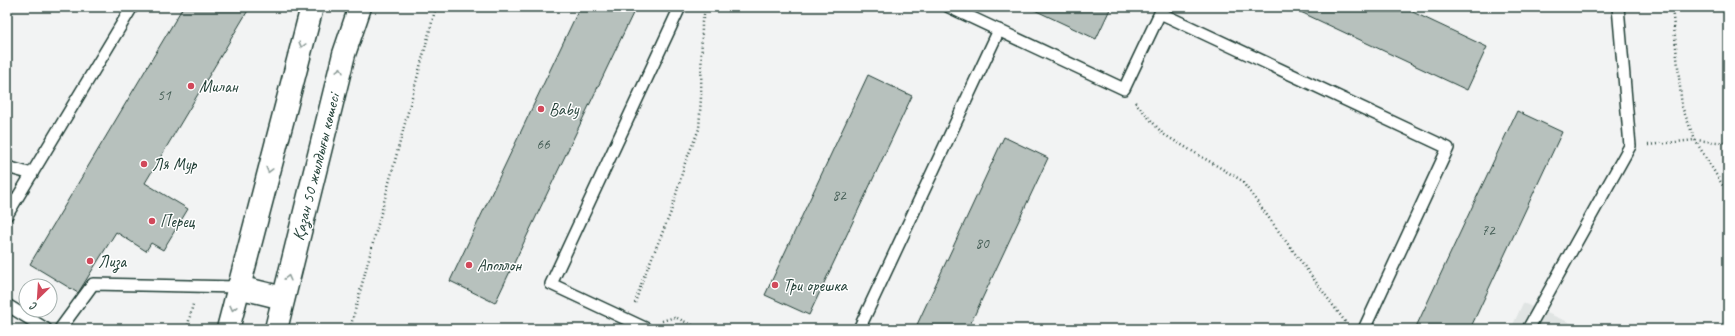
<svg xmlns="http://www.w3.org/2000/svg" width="1735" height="336" viewBox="0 0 1735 336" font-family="Caveat,sans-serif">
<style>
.built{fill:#e0e4e3}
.building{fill:#b7c1bd;stroke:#1f3d34}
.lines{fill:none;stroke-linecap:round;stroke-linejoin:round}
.lane-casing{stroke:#1f3d34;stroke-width:14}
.secondary-casing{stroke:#1f3d34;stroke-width:25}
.path{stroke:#1f3d34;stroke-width:2.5;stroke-dasharray:1 3;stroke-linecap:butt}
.lane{stroke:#fff;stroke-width:11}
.secondary{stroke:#fff;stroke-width:22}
.oneway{stroke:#8f9e9a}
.poi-dot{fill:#d1495b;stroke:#fff;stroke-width:1.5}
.labels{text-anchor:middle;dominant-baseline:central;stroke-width:3;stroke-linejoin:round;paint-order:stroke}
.number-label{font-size:15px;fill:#455e56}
.poi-label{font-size:17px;fill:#1f3d34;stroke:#fff;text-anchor:start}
.street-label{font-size:17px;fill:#1f3d34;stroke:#fff}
</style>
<rect width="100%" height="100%" fill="#f2f3f3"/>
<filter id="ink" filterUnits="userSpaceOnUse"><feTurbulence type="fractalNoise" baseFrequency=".025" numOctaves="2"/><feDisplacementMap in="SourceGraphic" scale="8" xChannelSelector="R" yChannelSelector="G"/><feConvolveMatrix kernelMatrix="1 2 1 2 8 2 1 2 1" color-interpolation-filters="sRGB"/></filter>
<g filter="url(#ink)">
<!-- built -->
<path class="built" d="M 1523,303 L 1585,329 L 1511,329 Z"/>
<!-- building -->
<g class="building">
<path d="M 183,7 L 250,7 L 145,183 L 188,209 L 163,250 L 151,243 L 146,251 L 116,232 L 78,293 L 30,264 Z"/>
<path d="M 580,7 L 636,7 L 495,303 L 450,281 Z"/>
<path d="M 1028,7 L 1111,7 L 1096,39 Z"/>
<path d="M 1290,7 L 1402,7 L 1487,47 L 1467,90 Z"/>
<path d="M 868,75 L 912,96 L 809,315 L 765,295 Z"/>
<path d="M 1517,111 L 1562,132 L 1470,329 L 1415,329 Z"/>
<path d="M 1004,137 L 1048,158 L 968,329 L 915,329 Z"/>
</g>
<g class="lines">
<defs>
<g id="lane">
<path d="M 949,7 L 1124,89 L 1160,13 L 1448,148 L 1364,329"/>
<path d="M 7,167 L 32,174"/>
<path d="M 7,215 L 132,7"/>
<path d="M 7,305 L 46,329"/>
<path d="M 60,329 L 93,284 L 238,287"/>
<path d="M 645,329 L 645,328 L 551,284 L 680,7"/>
<path d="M 859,329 L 999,30"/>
<path d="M 1528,329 L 1630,146 L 1618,7"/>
</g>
<g id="secondary">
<path d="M 238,287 L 283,298"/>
<path d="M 228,329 L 312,7"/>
<path d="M 276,329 L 344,54 L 360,7"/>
</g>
</defs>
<!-- lane casing -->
<use href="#lane" class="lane-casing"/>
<!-- secondary casing -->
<use href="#secondary" class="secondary-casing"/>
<!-- path -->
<g class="path">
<path d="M 1672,7 L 1682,107 L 1695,140 L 1728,194"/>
<path d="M 1135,102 L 1163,134 L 1241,180 L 1346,323"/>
<path d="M 1648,145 L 1695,140 L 1728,143"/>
<path d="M 635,303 L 643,279 L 671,212 L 685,163 L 699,129 L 701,97 L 702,22 L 706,7"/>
<path d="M 662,321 L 675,317 L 700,329"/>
<path d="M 187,329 L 193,304"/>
<path d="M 350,329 L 436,7"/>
</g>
<!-- lane -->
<use href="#lane" class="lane"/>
<!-- secondary -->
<use href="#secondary" class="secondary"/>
</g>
<!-- one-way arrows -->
<defs><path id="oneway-chevron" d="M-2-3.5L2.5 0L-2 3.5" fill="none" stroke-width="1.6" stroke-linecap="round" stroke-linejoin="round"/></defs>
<g class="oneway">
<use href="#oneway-chevron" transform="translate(302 45) rotate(105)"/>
<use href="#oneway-chevron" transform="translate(340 70) rotate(-76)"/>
<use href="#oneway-chevron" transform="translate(269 170) rotate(105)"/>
<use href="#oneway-chevron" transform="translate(288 278) rotate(-76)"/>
<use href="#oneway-chevron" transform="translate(233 308) rotate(103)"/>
</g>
</g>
<!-- markers -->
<g class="poi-dot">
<circle cx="191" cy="86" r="4"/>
<circle cx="541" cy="109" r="4"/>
<circle cx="144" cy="164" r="4"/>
<circle cx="152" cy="221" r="4"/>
<circle cx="90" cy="261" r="4"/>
<circle cx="469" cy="265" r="4"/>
<circle cx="775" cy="285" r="4"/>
</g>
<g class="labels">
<!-- number labels -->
<g class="number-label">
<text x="164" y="95">51</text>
<text x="543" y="144">66</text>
<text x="839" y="195">82</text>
<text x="1488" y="230">72</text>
<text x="982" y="243">80</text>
</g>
<!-- poi labels -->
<g class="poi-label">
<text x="199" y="86">Милан</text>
<text x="549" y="109">Baby</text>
<text x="152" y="164">Ля Мур</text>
<text x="160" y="221">Перец</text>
<text x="98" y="261">Лиза</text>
<text x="477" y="265">Аполлон</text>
<text x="783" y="285">Три орешка</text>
</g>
<!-- street labels -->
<g class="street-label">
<text transform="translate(316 167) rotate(-76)">Қазан 50 жылдығы көшесі</text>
</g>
</g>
<!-- margin -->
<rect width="1735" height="336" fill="none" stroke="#fff" stroke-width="24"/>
<rect x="12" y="12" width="1711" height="312" fill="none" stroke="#1f3d34" stroke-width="1.5" filter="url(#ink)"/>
<!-- north arrow -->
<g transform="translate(38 298) rotate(205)"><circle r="19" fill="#ffffff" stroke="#a5b1ae"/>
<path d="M0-3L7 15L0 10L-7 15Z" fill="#d1495b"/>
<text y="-6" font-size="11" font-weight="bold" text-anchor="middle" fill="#1f3d34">С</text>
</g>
</svg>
